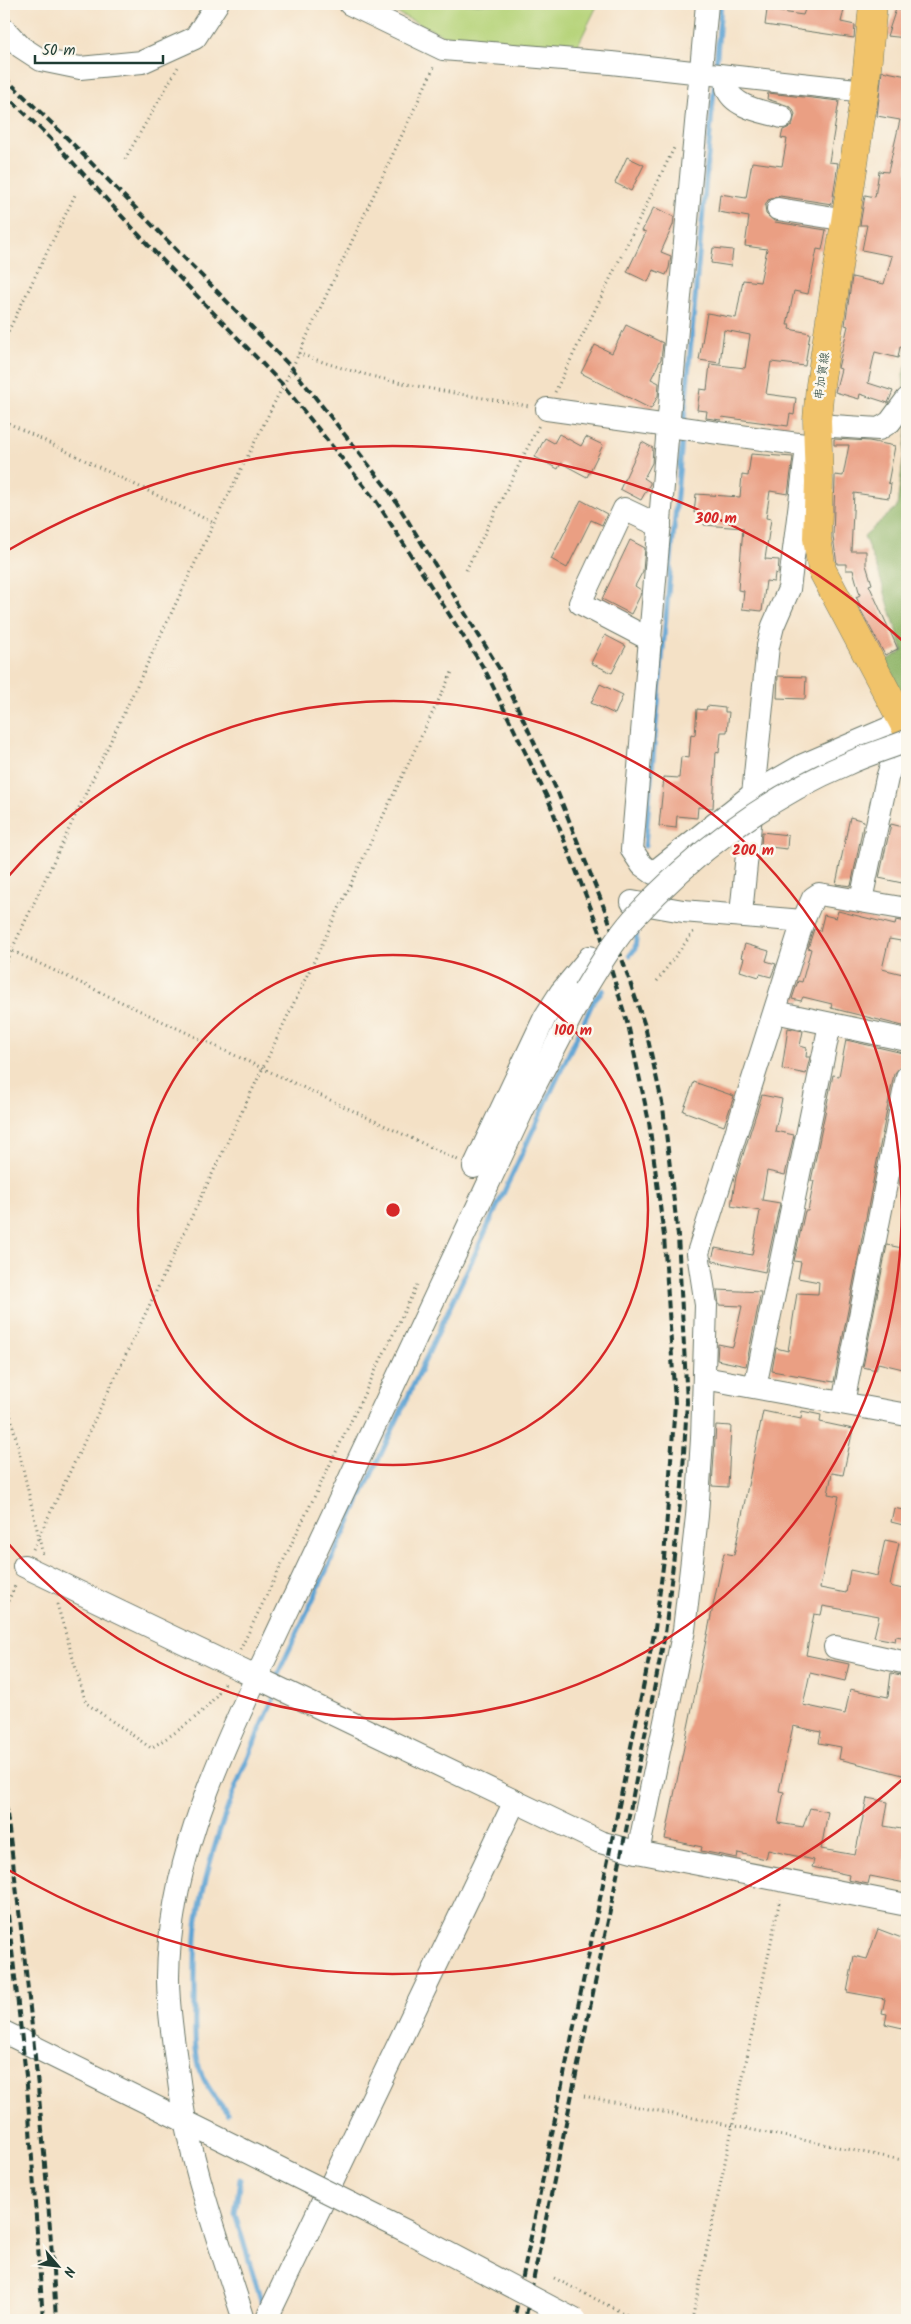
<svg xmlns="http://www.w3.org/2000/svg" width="911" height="2324" viewBox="0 0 911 2324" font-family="Kalam,'Klee One',sans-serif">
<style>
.green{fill:#b7d47b;stroke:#6b8858}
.forest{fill:#91b66b;stroke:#587a50}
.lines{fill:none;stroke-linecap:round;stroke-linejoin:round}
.stream{stroke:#5da3d3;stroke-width:5}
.building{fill:#ea9f83}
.minor-casing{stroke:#6a7667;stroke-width:24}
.major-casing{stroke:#6a7667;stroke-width:29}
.path{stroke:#6a7667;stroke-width:3;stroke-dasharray:1 4;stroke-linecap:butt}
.minor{stroke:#fff;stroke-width:22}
.major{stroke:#f1c36a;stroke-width:28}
.rail{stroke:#1f3d34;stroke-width:4;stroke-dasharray:8 4;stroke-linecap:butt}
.minor-bridge-casing{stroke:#6a7667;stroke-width:24;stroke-linecap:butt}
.minor-bridge{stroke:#fff;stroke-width:22}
.ring{fill:none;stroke:#d62828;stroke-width:2.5}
.labels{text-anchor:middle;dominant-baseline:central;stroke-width:5;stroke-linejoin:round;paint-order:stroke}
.street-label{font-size:12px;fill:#1f3d34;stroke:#fbf7ec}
.centre{fill:#d62828;stroke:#fbf7ec;stroke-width:2.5}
.ring-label{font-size:15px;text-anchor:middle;font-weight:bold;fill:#d62828;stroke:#fbf7ec;stroke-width:5;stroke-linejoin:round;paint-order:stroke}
</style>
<rect width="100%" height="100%" fill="#fbf7ec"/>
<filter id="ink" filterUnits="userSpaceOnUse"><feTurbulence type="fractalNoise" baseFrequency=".02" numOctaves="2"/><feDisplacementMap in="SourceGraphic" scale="10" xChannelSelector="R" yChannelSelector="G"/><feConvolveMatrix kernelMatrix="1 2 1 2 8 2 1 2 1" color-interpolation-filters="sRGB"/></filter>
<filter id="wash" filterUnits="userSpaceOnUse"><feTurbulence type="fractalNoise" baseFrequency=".0096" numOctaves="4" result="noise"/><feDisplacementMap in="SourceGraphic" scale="20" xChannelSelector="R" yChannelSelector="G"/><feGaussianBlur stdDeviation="1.12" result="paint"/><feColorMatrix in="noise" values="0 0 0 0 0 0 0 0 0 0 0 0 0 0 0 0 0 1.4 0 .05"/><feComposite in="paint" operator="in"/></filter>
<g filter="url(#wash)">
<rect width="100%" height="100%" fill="#f4e1c6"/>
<!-- green -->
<path class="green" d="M 378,4 L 598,4 L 576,49 L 449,38 Z"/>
<!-- forest -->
<path class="forest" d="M 907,365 L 907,702 L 883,662 L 903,651 L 879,574 L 864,536 L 897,507 L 907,430 L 903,374 Z"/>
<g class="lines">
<!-- stream -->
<g class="stream">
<path d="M 716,68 L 721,4"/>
<path d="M 684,420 L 715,79"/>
<path d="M 645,846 L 682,440"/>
<path d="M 630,955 L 635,949 L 637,930"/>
<path d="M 276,1678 L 594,1000 L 603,990"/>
<path d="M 228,2114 C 218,2101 207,2088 201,2073 C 193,2050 195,2022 195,1998 C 195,1972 194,1944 198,1918 C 210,1841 241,1771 273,1701 L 274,1693"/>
<path d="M 240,2179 L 235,2214 L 263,2307"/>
</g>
</g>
<g id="blocks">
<!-- building -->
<g class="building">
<path d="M 807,4 L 821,4 L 821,7 L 844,10 L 841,22 L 855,25 L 854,38 L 765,25 L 767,10 L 803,15 Z"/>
<path d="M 896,9 L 907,13 L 907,38 L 887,36 Z"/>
<path d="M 882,71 L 907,76 L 907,349 L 900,347 L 898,358 L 875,352 L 868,383 L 893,391 L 888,403 L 860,394 L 859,399 L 835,392 L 841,369 L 838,368 L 848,326 L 845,325 L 852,277 L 884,284 L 892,256 L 862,250 L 867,225 L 860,225 L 865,195 L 875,197 L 879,171 L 888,172 L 900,120 L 877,116 Z"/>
<path d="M 768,93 L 839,101 L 829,162 L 838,163 L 832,204 L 780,196 L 768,200 L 765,206 L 766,214 L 775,222 L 826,230 L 822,250 L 817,249 L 808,294 L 794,291 L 787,325 L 790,325 L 789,329 L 810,333 L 805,366 L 771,362 L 766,394 L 796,398 L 794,415 L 790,414 L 788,426 L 722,417 L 721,420 L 706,418 L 707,411 L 697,410 L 700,389 L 707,390 L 710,364 L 745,368 L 750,335 L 724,330 L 720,363 L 699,360 L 707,313 L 736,318 L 743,280 L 760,282 L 767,249 L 745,246 L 749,217 L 718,212 L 720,194 L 746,198 L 752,162 L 782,166 L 787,139 L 781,138 L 783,130 L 792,126 L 795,114 L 792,108 L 786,105 L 767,99 Z"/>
<path d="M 627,157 L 644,165 L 631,191 L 615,183 Z"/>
<path d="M 654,207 L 674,217 L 673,225 L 661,252 L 671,256 L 669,268 L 666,275 L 653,270 L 648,282 L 627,272 L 646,232 L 642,231 Z"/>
<path d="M 713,248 L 733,250 L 731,266 L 711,263 Z"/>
<path d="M 626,325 L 663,343 L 661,359 L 651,379 L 659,383 L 658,396 L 651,409 L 581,373 L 595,345 L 612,353 Z"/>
<path d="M 559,434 L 581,446 L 586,437 L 603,445 L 587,477 L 561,463 L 558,469 L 535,457 L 545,438 L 554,443 Z"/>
<path d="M 834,439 L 869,441 L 895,446 L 888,483 L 891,484 L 889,498 L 854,493 L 851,551 L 866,551 L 866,565 L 872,584 L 869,585 L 898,649 L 885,655 L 858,605 L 860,605 L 856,597 L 860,595 L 853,570 L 846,570 L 846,564 L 837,564 L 833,537 L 835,479 L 835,475 L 843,476 L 849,445 L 834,445 Z"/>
<path d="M 642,442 L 653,448 L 652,463 L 644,478 L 650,482 L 650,484 L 641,500 L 620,489 Z"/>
<path d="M 751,454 L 793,457 L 788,494 L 770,491 L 766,518 L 771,519 L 765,559 L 779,560 L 778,574 L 775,573 L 774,582 L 766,581 L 762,611 L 742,609 L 744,591 L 738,590 L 743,528 L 704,525 L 705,513 L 694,513 L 696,494 L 740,497 L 742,475 L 748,476 Z"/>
<path d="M 581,500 L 607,514 L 602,525 L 591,520 L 567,568 L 551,559 Z"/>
<path d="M 630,540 L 645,548 L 643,571 L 635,586 L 641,590 L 640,596 L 631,614 L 602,599 Z"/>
<path d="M 605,635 L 626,646 L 612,673 L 591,663 Z"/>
<path d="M 778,676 L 806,677 L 805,699 L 777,698 Z"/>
<path d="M 600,684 L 623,695 L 615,714 L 591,703 Z"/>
<path d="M 707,706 L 725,708 L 725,712 L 729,712 L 727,732 L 721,732 L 719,753 L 716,752 L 713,808 L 698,807 L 697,818 L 677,816 L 676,828 L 659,826 L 664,777 L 679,778 L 681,757 L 689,758 L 691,734 L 695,735 L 697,709 L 706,710 Z"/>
<path d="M 850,817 L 864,821 L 851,886 L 836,884 Z"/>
<path d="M 891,824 L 907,828 L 904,849 L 907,850 L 907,859 L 902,883 L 879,878 Z"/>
<path d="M 762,832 L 788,835 L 787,849 L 761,846 Z"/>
<path d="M 838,911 L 895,925 L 896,920 L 907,922 L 907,942 L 889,939 L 882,969 L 907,975 L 907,1027 L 831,1008 L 832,1004 L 803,997 L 801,1001 L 792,999 L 798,981 L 802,982 L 811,949 L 808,948 L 814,929 L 820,931 L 824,915 L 836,918 Z"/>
<path d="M 745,944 L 769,951 L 766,961 L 776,964 L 771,977 L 760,974 L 759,977 L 740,971 L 744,958 L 741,957 Z"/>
<path d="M 788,1028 L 803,1031 L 800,1046 L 807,1048 L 806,1057 L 810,1057 L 806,1074 L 782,1069 Z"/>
<path d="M 846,1040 L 903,1053 L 901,1066 L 894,1074 L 834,1382 L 772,1371 L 776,1348 L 788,1351 L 797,1293 L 818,1294 L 819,1282 L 798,1278 L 801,1262 L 794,1261 L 805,1211 L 808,1211 L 814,1181 L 811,1181 L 833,1075 L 839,1076 Z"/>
<path d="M 694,1082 L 734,1096 L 724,1126 L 683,1111 Z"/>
<path d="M 762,1095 L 782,1099 L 775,1131 L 794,1135 L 785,1175 L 767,1171 L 762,1200 L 780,1203 L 765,1272 L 713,1261 L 712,1259 L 715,1248 L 752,1255 L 760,1211 L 731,1206 L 736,1177 Z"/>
<path d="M 903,1164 L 907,1165 L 907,1188 L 899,1186 Z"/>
<path d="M 887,1245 L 907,1249 L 907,1370 L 878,1363 L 876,1370 L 863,1367 Z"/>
<path d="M 717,1290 L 761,1292 L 746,1366 L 717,1360 L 718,1344 L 733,1347 L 742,1306 L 719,1305 Z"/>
<path d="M 763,1411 L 801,1419 L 802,1411 L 821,1415 L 820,1422 L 853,1429 L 843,1475 L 832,1473 L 828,1494 L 839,1496 L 820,1588 L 846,1593 L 850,1570 L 877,1576 L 885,1540 L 899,1543 L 890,1586 L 907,1590 L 907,1638 L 896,1636 L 895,1641 L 874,1637 L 879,1616 L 823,1606 L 821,1615 L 814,1614 L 806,1655 L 849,1664 L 845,1681 L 810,1673 L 803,1705 L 845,1714 L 850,1689 L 888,1697 L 891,1673 L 906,1676 L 904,1698 L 907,1698 L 907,1776 L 839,1759 L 841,1747 L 819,1743 L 821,1732 L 793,1726 L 779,1791 L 784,1792 L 778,1823 L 803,1827 L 810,1808 L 828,1812 L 821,1849 L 855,1855 L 867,1798 L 888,1802 L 884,1826 L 907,1830 L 905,1883 L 870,1876 L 868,1884 L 848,1880 L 849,1875 L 812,1867 L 814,1860 L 768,1850 L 766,1859 L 738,1853 L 737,1858 L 701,1851 L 702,1847 L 665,1839 L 724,1553 L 734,1555 Z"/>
<path d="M 716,1425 L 731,1426 L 728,1487 L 712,1486 Z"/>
<path d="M 894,1508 L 907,1511 L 907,1526 L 891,1522 Z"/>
<path d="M 878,1929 L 907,1940 L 907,2029 L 885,2024 L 887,2014 L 882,2013 L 885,1999 L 847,1992 L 854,1956 L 867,1959 Z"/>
</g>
</g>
</g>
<g filter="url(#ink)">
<use href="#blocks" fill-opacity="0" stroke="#6a7667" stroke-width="1"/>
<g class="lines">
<defs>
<g id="minor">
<path d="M 350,4 L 443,49 L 611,63 L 865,91"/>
<path d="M 707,4 L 668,427 L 632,850 L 642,865 L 653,873 L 754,793 L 803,765 L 903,722"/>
<path d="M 4,29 L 21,47 L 41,60 L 80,68 L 142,62 L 195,38 L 217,4"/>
<path d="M 728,76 C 728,79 727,85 727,88 C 733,108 766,112 782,117"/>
<path d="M 778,209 L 847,220"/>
<path d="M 547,409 L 819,447"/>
<path d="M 817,425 L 879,429 L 890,422 L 907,399"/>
<path d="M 651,640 L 580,603 L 624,509 L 660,526"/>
<path d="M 861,900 L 887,778 L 904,728"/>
<path d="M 632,902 L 683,911 L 803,921"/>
<path d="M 741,914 L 768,646 L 773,626 L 789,589 L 806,455 L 812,446"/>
<path d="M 775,1012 L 907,1040"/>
<path d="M 474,1167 L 545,1017 L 561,992 L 590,957"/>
<path d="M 704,1378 L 907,1415"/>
<path d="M 755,1387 L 830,1024"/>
<path d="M 843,1403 L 907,1077"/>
<path d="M 24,1566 L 600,1842 L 632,1851 L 907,1905"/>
<path d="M 835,1647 L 907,1663"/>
<path d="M 638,1852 L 684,1630 L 697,1516 L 702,1439 L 706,1305 L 698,1253 L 803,921 L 813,898 L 819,894 L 907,909"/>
<path d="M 4,2032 L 241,2149"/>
<path d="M 244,2320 C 223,2254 199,2188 185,2120 C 181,2100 179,2080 176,2060 C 172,2033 168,2005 168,1977 C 169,1871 212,1772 256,1678 L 528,1099 L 584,991"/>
<path d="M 266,2320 L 515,1801"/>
</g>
<path id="major" d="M 873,4 L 865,91 L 820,385 L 817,420 L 819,482 L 817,538 L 822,570 L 907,730"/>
</defs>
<!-- minor casing -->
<use href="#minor" class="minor-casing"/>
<!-- major casing -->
<use href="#major" class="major-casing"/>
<!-- path -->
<g class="path">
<path d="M 125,159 L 178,67"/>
<path d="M 4,340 L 75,195"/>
<path d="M 298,353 C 372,382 452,392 529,406"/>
<path d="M 555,392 L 674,148"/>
<path d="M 4,421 L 214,523"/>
<path d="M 466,570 L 539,425"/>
<path d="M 4,947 L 458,1160"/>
<path d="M 4,966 L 214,523 L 292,368 L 435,65"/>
<path d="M 657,981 L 694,931"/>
<path d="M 4,1387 L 43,1555"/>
<path d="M 33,1549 L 452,672"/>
<path d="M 57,1604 L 86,1703 L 151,1748 C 178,1731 209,1712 224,1683"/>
<path d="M 4,1610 L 16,1584"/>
<path d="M 240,1650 L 417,1285"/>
<path d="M 584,2096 L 907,2161"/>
<path d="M 554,2278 L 637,2320"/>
<path d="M 692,2320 L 780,1899"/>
</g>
<!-- minor -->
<use href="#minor" class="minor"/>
<!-- major -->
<use href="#major" class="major"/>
<!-- rail -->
<g class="rail">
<path d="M 4,77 L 66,137 L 292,368 L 390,492 L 499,668 L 558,793 L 607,915 L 645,1026 L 663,1107 L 678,1236 L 687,1402 L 682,1486 L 665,1634 L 609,1916 L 525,2320"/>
<path d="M 4,93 L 57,145 L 149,246 L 283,385 L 376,501 L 485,670 L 548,799 L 599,929 L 629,1029 L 649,1122 L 664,1236 L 675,1403 L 664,1559 L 655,1629 L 514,2320"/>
<path d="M 4,1791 C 27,1967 46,2143 56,2320"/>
<path d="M 4,1879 L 27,2085 L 43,2320"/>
</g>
<defs>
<g id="minor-bridge">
<path d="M 584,991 C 599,966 614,941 633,919 C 692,854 766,798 847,764 C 866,755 887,749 907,741"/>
<path d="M 241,2149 L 408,2232 L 575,2320"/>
</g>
</defs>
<!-- minor-bridge casing -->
<use href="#minor-bridge" class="minor-bridge-casing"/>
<!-- minor-bridge -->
<use href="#minor-bridge" class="minor-bridge"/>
</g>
</g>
<!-- distance rings -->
<g class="ring">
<circle cx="393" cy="1210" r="255"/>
<path d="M6 879A509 509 0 1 1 6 1541"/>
<path d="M904 1778A764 764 0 0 1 5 1868M5 552A764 764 0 0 1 904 642"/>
</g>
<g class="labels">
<!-- street labels -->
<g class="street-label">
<text transform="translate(822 376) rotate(-82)">串加賀線</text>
</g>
</g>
<circle cx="393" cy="1210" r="8" class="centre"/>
<g class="ring-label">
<text x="716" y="523">300 m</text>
<text x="753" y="855">200 m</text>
<text x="573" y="1035">100 m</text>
</g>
<!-- margin -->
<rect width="911" height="2324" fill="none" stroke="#fbf7ec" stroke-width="20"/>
<!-- north arrow -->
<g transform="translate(58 2266) rotate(118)" stroke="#fbf7ec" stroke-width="4" paint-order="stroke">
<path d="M0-4L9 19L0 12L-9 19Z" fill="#1f3d34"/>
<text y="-8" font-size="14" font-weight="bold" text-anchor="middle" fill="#1f3d34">N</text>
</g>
<!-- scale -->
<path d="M35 55v8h128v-8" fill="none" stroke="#1f3d34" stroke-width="2.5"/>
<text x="42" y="55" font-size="15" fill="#1f3d34" stroke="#fbf7ec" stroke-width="4" paint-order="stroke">50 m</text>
</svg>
